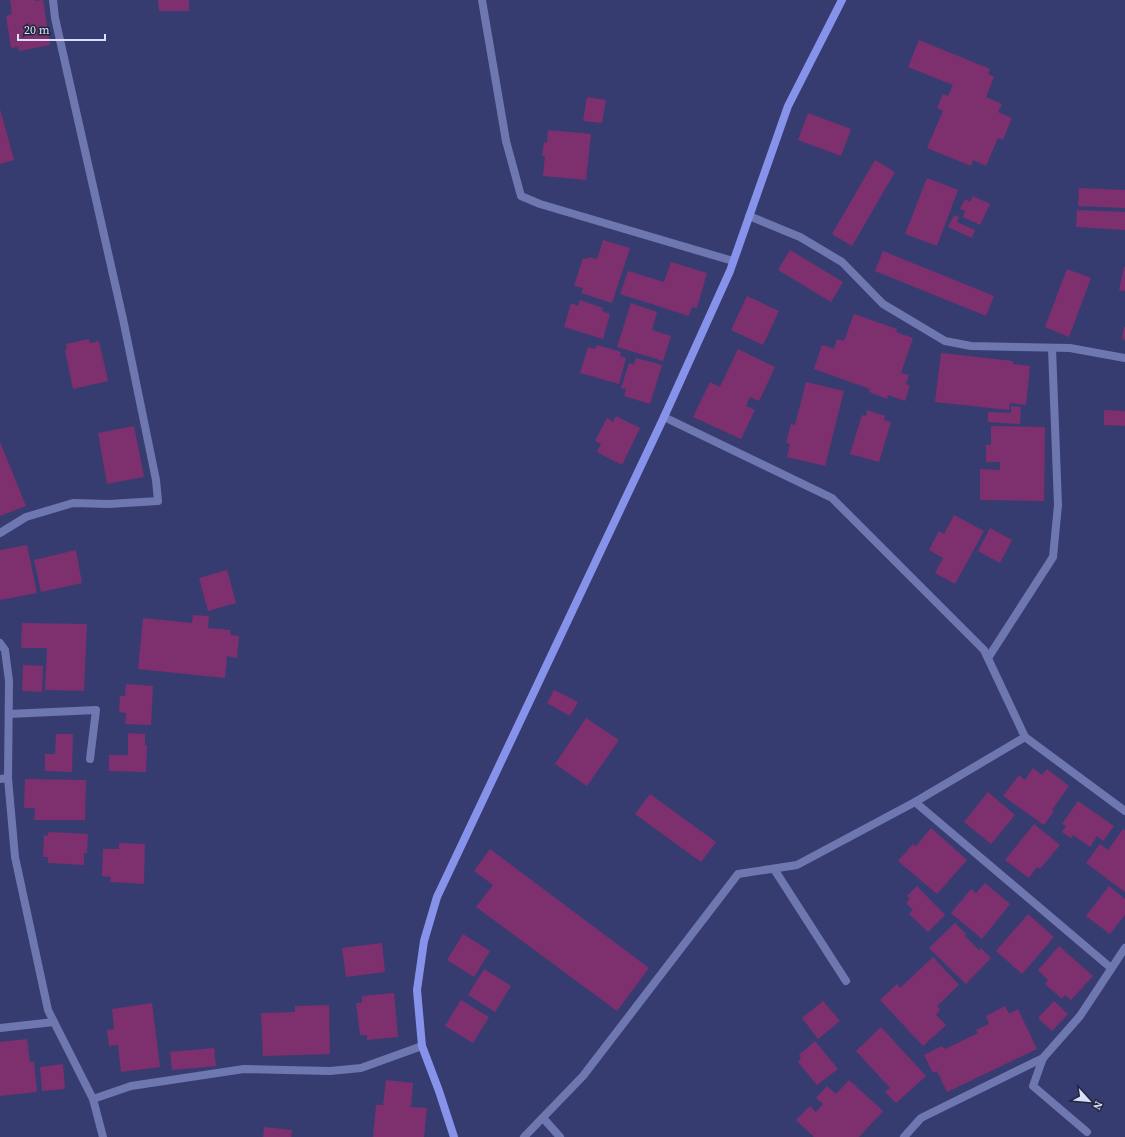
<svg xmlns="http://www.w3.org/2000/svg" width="1125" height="1137" viewBox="0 0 1125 1137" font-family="'Source Serif 4',serif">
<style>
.building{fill:#7d306d}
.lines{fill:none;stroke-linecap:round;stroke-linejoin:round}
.lane{stroke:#6e77af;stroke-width:8}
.street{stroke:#6e77af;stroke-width:8}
.secondary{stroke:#8793eb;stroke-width:8}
</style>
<rect width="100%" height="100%" fill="#363c70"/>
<!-- building -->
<g class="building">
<path d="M 10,0 L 35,0 L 35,1 L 43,0 L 50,45 L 19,51 L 18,47 L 11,48 L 6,16 L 12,14 Z"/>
<path d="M 158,0 L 189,0 L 189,11 L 159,11 Z"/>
<path d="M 919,40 L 990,69 L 988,74 L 994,77 L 986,97 L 1002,104 L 998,112 L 1012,118 L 1003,140 L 998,138 L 986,166 L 973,160 L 971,166 L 927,148 L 943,111 L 937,108 L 943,94 L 948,96 L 953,85 L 908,67 Z"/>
<path d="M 587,97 L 606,100 L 602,123 L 583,121 Z"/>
<path d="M 0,109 L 14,160 L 0,164 Z"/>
<path d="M 808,113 L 851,129 L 841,156 L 798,140 Z"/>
<path d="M 548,130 L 591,134 L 586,180 L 543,176 L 545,156 L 542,156 L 544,142 L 547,143 Z"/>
<path d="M 875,160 L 895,172 L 852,246 L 832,234 Z"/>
<path d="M 927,178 L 958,190 L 937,246 L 905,234 Z"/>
<path d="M 1079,188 L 1125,190 L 1125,208 L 1078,206 Z"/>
<path d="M 973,196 L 990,204 L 980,225 L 963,217 L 965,211 L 960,209 L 965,199 L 970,202 Z"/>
<path d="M 1077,210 L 1125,212 L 1125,230 L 1076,227 Z"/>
<path d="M 954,215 L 959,217 L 957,222 L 975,230 L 972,238 L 948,227 Z"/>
<path d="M 603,240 L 630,248 L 612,303 L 581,293 L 583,288 L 574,286 L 583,258 L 588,259 L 589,257 L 597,259 Z"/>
<path d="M 790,250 L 843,282 L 831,302 L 778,270 Z"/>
<path d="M 883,251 L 994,296 L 986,316 L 875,271 Z"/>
<path d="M 671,262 L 707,273 L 697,308 L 692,307 L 689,316 L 620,294 L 628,271 L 664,282 Z"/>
<path d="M 1124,267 L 1125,267 L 1125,291 L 1119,290 Z"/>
<path d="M 1067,269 L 1091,278 L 1069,337 L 1045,327 Z"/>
<path d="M 747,296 L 779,311 L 763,345 L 731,330 Z"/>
<path d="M 580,300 L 603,308 L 602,311 L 610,314 L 603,339 L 564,327 L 571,303 L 578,306 Z"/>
<path d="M 631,303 L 657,312 L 652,330 L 671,336 L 663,361 L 617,347 Z"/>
<path d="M 854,314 L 897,329 L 896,332 L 913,338 L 901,373 L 909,375 L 906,384 L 910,386 L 905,401 L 888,395 L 887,399 L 869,392 L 870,389 L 814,369 L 822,345 L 834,349 L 837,339 L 844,341 Z"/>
<path d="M 1124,327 L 1125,327 L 1125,340 L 1122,339 Z"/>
<path d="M 89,339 L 90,343 L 99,341 L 108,381 L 73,389 L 65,350 L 67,349 L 66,344 Z"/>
<path d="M 597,345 L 621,352 L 620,356 L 626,358 L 619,384 L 580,373 L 588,347 L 595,349 Z"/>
<path d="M 738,349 L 775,367 L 759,401 L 750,397 L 746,406 L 755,410 L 741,439 L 693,417 L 710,382 L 720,387 Z"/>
<path d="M 941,353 L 1013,361 L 1013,364 L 1030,366 L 1026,405 L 1010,403 L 1009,410 L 935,402 Z"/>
<path d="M 636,358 L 662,365 L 650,404 L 624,396 L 626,389 L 621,388 L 629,363 L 634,365 Z"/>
<path d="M 806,382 L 844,391 L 825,466 L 787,457 L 790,444 L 786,443 L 791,424 L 795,425 Z"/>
<path d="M 1011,406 L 1021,407 L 1020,424 L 988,422 L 988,412 L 1011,413 Z"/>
<path d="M 867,410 L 885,416 L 884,420 L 891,422 L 879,462 L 850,454 L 862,415 L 866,416 Z"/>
<path d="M 1104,410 L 1125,411 L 1125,426 L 1104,425 Z"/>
<path d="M 616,416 L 640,428 L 622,465 L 597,452 L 601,444 L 595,441 L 607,418 L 613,422 Z"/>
<path d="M 134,426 L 144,477 L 107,484 L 98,433 Z"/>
<path d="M 991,426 L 1045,427 L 1044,501 L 980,500 L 980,469 L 1000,470 L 1000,462 L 986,462 L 986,445 L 991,445 Z"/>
<path d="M 0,442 L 26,506 L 0,516 Z"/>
<path d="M 954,515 L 984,531 L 955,584 L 935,573 L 943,558 L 929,550 L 939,531 L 944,534 Z"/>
<path d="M 990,528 L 1012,540 L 1000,563 L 978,551 Z"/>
<path d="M 27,545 L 37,593 L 0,600 L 0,550 Z"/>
<path d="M 76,550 L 82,583 L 41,592 L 34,560 Z"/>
<path d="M 227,570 L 236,603 L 208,611 L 199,578 Z"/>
<path d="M 193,615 L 209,616 L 208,628 L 231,630 L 230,635 L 239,636 L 237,658 L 227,656 L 225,678 L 138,669 L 143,618 L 192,623 Z"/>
<path d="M 22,623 L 87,624 L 84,691 L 45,690 L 47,648 L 21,648 Z"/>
<path d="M 23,665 L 43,666 L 42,692 L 22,691 Z"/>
<path d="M 126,684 L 153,686 L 151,725 L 125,724 L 126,713 L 119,712 L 120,696 L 125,696 Z"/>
<path d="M 554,690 L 578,702 L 570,716 L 547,703 Z"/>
<path d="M 586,718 L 619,740 L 587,786 L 555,764 Z"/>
<path d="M 128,733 L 145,734 L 145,745 L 147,745 L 146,772 L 109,771 L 109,755 L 128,755 Z"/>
<path d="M 56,734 L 73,734 L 72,772 L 45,771 L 45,754 L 55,754 Z"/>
<path d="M 1033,768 L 1042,775 L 1047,769 L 1069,786 L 1052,810 L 1054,811 L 1044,825 L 1003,796 L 1019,775 L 1025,780 Z"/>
<path d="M 25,779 L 86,780 L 85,820 L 34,820 L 35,808 L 24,808 Z"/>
<path d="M 988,792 L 1015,815 L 991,844 L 964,822 Z"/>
<path d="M 650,794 L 716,842 L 701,862 L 635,814 Z"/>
<path d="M 1078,801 L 1114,826 L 1103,841 L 1097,836 L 1090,847 L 1073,835 L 1071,838 L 1062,832 L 1066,826 L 1062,824 Z"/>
<path d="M 1034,824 L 1060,845 L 1040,869 L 1037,867 L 1029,878 L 1005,860 Z"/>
<path d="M 931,828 L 967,860 L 937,894 L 898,861 L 913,844 L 916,846 Z"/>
<path d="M 1123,829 L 1125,830 L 1125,892 L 1086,863 L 1100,844 L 1108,850 Z"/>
<path d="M 48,832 L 88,834 L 87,853 L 84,853 L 84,865 L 48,863 L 48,857 L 43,857 L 44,835 L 48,836 Z"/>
<path d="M 119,843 L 145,844 L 144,884 L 110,882 L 111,877 L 102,876 L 103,849 L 119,849 Z"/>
<path d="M 490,849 L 649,968 L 617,1011 L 476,907 L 493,885 L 474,871 Z"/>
<path d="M 985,883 L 1010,904 L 982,939 L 951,913 L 971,889 L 976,893 Z"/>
<path d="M 917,886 L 945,915 L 928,932 L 909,914 L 913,910 L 906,903 L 910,899 L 907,896 Z"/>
<path d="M 1109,886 L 1125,899 L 1125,915 L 1110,934 L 1086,916 Z"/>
<path d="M 1028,914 L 1054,937 L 1022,974 L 996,951 Z"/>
<path d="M 955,923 L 966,934 L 965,936 L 979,950 L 981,948 L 991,958 L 966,984 L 929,948 Z"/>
<path d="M 463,934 L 490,951 L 474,977 L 447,960 Z"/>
<path d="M 382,943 L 385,972 L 346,977 L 342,948 Z"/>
<path d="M 1059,946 L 1093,976 L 1071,1000 L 1065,995 L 1062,999 L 1045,984 L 1048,980 L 1038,970 Z"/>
<path d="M 933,957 L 959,985 L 937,1006 L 940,1010 L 936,1015 L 946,1025 L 923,1046 L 880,1000 L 897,984 L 900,988 Z"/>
<path d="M 484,969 L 511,986 L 495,1012 L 468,995 Z"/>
<path d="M 394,993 L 398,1037 L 367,1040 L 367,1035 L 360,1035 L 356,1003 L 362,1003 L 362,996 Z"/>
<path d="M 461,1000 L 489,1017 L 473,1043 L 445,1026 Z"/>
<path d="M 823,1001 L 840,1021 L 818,1039 L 802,1018 Z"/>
<path d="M 1054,1001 L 1068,1014 L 1052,1031 L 1038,1018 Z"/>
<path d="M 152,1003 L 160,1067 L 121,1072 L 118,1045 L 109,1046 L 107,1030 L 114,1029 L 112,1009 Z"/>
<path d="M 329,1005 L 330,1054 L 263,1056 L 261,1013 L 295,1012 L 295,1006 Z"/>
<path d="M 1005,1006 L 1009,1014 L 1018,1009 L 1037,1049 L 947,1092 L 937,1071 L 933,1073 L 924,1055 L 942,1046 L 945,1049 L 978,1033 L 976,1030 L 989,1024 L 986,1016 Z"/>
<path d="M 881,1027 L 926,1076 L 896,1103 L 885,1092 L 890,1088 L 856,1051 Z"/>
<path d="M 27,1039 L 30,1062 L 34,1062 L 37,1092 L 0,1096 L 0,1042 Z"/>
<path d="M 815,1041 L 838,1069 L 817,1085 L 798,1062 L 801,1058 L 799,1055 Z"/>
<path d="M 214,1048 L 216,1066 L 172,1070 L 170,1052 Z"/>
<path d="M 63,1064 L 65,1089 L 42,1091 L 40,1067 Z"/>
<path d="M 386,1080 L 413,1083 L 411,1107 L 427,1108 L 424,1137 L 373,1137 L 376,1105 L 383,1105 Z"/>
<path d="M 849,1080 L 883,1111 L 859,1137 L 814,1137 L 796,1120 L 810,1106 L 816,1112 L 823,1104 L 816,1098 L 827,1086 L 836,1094 Z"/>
<path d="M 264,1127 L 292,1130 L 291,1137 L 263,1137 Z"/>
</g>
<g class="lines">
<!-- lane -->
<g class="lane">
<path d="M 482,0 L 506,141"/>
<path d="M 988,658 L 1053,557 L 1058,505 L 1052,348"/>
<path d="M 9,714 L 96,710 L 90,759"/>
<path d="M 54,1022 L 93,1099 L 131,1086 L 244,1069 L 330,1071 L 361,1068 L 422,1046"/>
<path d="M 93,1099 L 103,1137"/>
</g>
<!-- street -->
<g class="street">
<path d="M 506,141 L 521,196 L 540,204 L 733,261"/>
<path d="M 749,216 L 800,237 L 842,262 L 883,304 L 945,341 L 971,346 L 1070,348 L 1125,358"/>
<path d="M 664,417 L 832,498 L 984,650 L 1025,737 L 1125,811"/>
<path d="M 0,533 L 26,517 L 73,503 L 109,504 L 158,501 L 156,480 L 123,319 L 55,18 L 53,0"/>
<path d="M 0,643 L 5,650 L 9,681 L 8,778 L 0,779"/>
<path d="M 915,802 L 1111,968"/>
<path d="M 774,869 L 846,981"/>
<path d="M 0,1028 L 54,1022 L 48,1010 L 15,857 L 8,778"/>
<path d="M 1043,1058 L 1033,1086 L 1087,1132"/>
<path d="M 543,1118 L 560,1137"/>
<path d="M 524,1137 L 583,1076 L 738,874 L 797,865 L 915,802 L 1025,737"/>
<path d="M 904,1137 L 921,1118 L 1043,1058 L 1080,1016 L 1125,948"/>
</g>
<!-- secondary -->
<path class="secondary" d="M 454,1137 L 439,1091 L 422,1046 L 417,990 L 424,941 L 437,897 L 664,417 L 730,271 L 788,106 L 842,0"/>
</g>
<!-- north arrow -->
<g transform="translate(1089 1101) rotate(117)" stroke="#22263e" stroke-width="3" paint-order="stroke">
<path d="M0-3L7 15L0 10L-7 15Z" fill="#dbe0fa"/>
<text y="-6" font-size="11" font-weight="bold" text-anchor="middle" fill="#dbe0fa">N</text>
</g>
<!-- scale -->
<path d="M18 34v6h87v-6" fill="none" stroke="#dbe0fa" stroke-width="2"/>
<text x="24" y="34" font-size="12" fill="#dbe0fa" stroke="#22263e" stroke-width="3" paint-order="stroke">20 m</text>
</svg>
